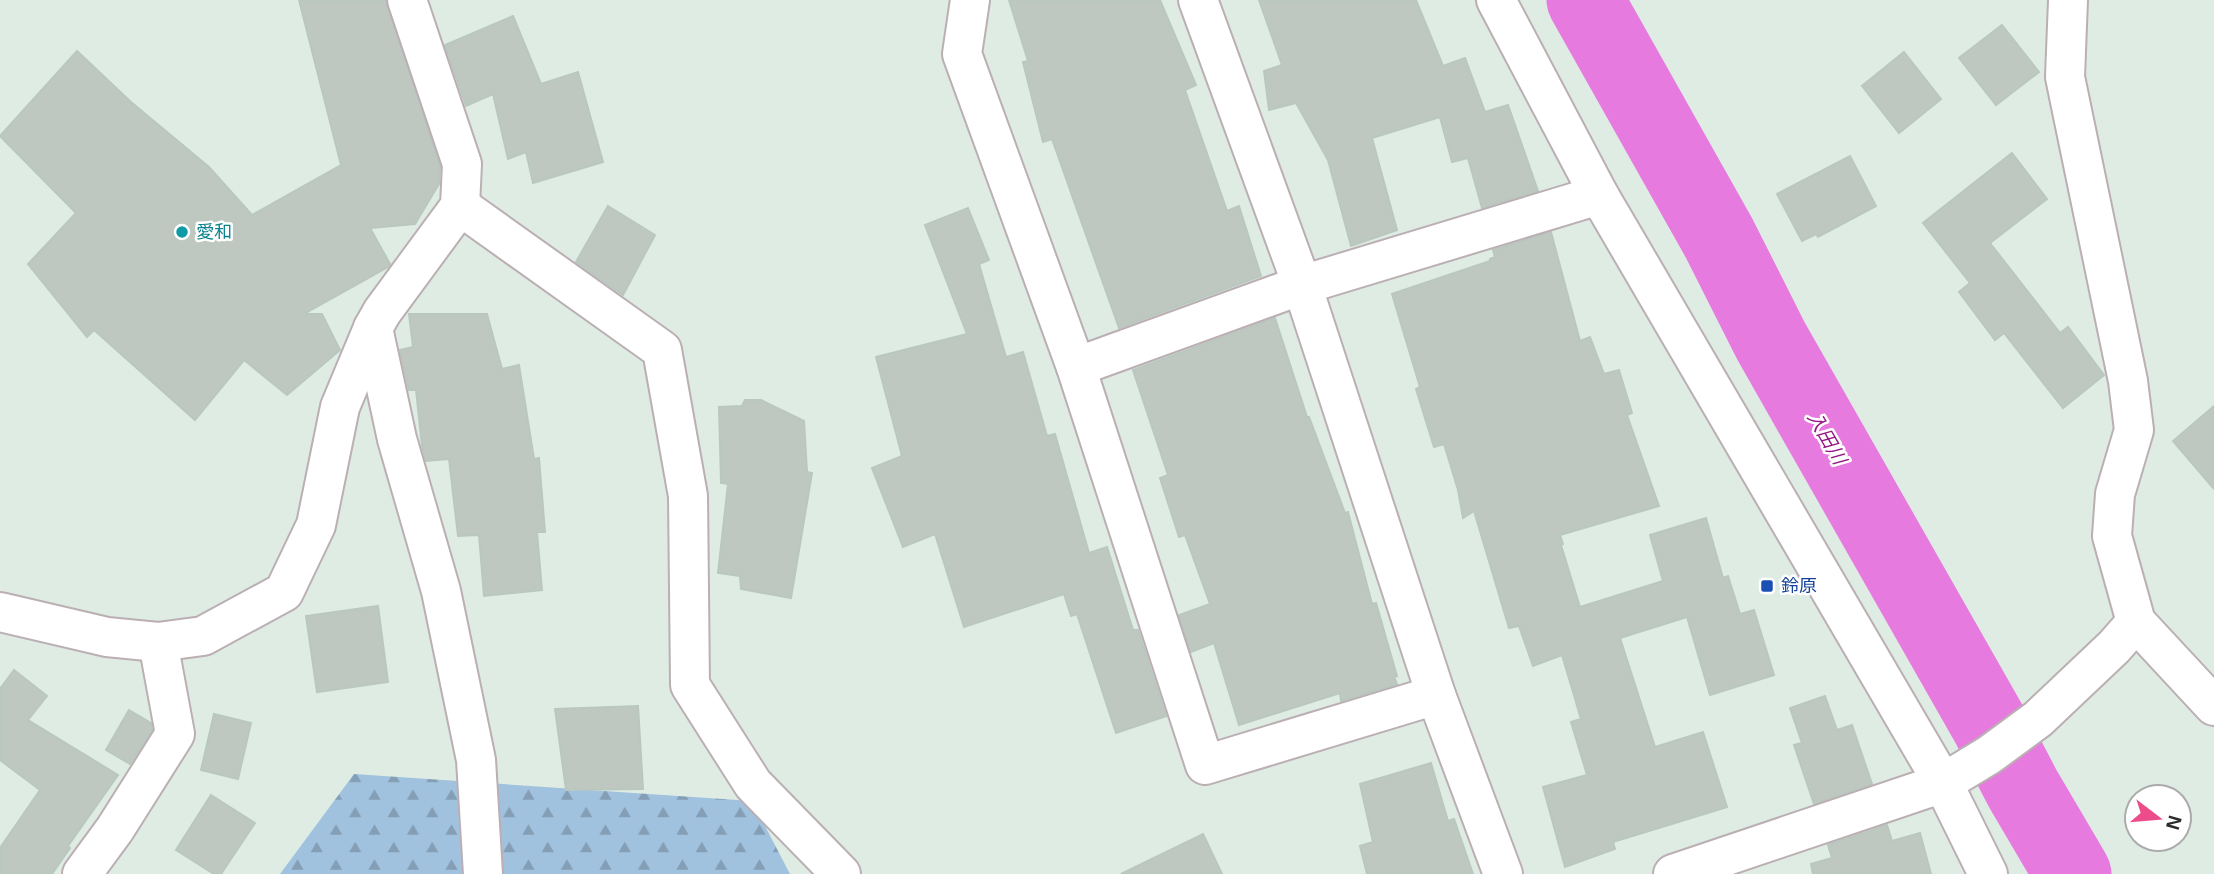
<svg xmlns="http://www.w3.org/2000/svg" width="2214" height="874" viewBox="0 0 2214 874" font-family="Helvetica,'Noto Sans JP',sans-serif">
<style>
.forest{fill:url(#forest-firs)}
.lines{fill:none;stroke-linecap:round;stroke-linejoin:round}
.river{stroke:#e67adf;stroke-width:77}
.building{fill:#bec8c1;stroke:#b9c8bf;stroke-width:2}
.street-casing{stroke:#bbafb4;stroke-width:42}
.secondary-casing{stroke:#bbafb4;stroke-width:42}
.street{stroke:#fff;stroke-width:38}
.secondary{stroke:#fff;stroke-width:38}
.culture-dot{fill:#0f9aa8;stroke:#fff;stroke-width:2.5}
.transit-dot{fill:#1a4fb4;stroke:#fff;stroke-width:2.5}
.labels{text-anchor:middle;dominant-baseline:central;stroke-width:5;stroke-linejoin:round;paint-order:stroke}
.culture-label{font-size:18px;fill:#0d838f;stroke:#fff;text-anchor:start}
.transit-label{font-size:18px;fill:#164399;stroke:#fff;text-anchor:start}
.water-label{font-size:19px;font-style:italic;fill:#941782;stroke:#fff}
</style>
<defs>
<pattern id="forest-firs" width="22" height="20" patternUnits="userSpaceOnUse" patternTransform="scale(1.75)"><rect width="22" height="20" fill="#a0c2df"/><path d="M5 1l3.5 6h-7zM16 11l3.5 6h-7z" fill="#839eb5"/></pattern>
</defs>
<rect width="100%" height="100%" fill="#dfece4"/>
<!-- forest -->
<path class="forest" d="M 354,774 L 752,801 L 790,874 L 280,874 Z"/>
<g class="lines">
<!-- river -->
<path class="river" d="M 1585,0 L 1719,238 L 1771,341 L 1989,724 L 2023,789 L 2073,874"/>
</g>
<!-- building -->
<g class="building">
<path d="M 299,0 L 386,0 L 440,167 L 439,184 L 415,224 L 370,228 L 390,264 L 388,267 L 304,314 L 322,314 L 340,350 L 287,395 L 244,360 L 195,420 L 94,330 L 87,337 L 28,264 L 76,213 L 0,136 L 77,51 L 131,102 L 209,167 L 252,215 L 341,165 Z"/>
<path d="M 1009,0 L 1160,0 L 1196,85 L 1185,90 L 1227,211 L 1239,206 L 1261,276 L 1119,328 L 1052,139 L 1043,142 L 1023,62 L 1028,61 Z"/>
<path d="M 1259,0 L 1416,0 L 1443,66 L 1465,58 L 1485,112 L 1508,105 L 1538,191 L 1482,208 L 1468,158 L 1452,162 L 1440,117 L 1372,138 L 1397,230 L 1351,246 L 1328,160 L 1296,103 L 1269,110 L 1264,71 L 1282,65 Z"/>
<path d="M 513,16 L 541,84 L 578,72 L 603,162 L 533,183 L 526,152 L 508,159 L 493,94 L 466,106 L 445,45 Z"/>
<path d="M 2002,25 L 2039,72 L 1996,105 L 1959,58 Z"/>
<path d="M 1904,52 L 1941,99 L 1899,133 L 1862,86 Z"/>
<path d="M 2012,153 L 2047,199 L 1990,243 L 2060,333 L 2068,327 L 2104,375 L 2063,408 L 2004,333 L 1995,340 L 1959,292 L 1970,283 L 1923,223 Z"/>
<path d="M 1850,156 L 1876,206 L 1818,237 L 1816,234 L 1802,241 L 1777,194 Z"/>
<path d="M 608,206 L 655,235 L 623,295 L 576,262 Z"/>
<path d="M 968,208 L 989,260 L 979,264 L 1006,357 L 1023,352 L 1047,436 L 1055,434 L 1089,553 L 1107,547 L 1133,630 L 1138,630 L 1166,716 L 1116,733 L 1077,614 L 1071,616 L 1064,594 L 964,627 L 935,534 L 903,547 L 872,468 L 902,456 L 876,357 L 967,334 L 925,225 Z"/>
<path d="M 1551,232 L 1580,341 L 1590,337 L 1604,374 L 1619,370 L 1632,413 L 1627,415 L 1659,506 L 1560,535 L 1563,544 L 1561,545 L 1580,607 L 1663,581 L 1650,535 L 1706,518 L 1723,578 L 1728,576 L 1740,614 L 1754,610 L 1774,675 L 1710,695 L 1687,617 L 1620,638 L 1655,747 L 1703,732 L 1727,807 L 1613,842 L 1615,849 L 1565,867 L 1543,787 L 1587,775 L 1571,722 L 1581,719 L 1562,655 L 1533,666 L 1519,626 L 1509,628 L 1474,511 L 1463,518 L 1458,490 L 1444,444 L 1434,447 L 1416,389 L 1420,387 L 1392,294 L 1490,261 L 1490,259 L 1495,257 L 1493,250 Z"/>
<path d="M 409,314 L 487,314 L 502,369 L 519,365 L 534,459 L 539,458 L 545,532 L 537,532 L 542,590 L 484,596 L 479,535 L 458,536 L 449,459 L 426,461 L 422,446 L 416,390 L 409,390 L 400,350 L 413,347 Z"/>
<path d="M 1275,318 L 1307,417 L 1309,417 L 1345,513 L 1348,512 L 1372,604 L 1376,603 L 1397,676 L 1394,677 L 1397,684 L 1341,701 L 1340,693 L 1239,725 L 1214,643 L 1191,652 L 1179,615 L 1210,604 L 1185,535 L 1179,537 L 1160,478 L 1168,475 L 1133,370 Z"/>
<path d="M 745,400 L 761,400 L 804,421 L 807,472 L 812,473 L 791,598 L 741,589 L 740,576 L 718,573 L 728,484 L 721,483 L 719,407 L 742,406 Z"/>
<path d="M 2214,406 L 2214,489 L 2173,441 Z"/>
<path d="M 378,606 L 388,682 L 317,692 L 306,616 Z"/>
<path d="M 14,670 L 47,696 L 28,720 L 118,775 L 68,846 L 70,848 L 52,874 L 0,874 L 0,848 L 40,790 L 0,760 L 0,689 Z"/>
<path d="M 1825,696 L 1837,730 L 1852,725 L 1872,784 L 1814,804 L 1794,745 L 1802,743 L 1790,708 Z"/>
<path d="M 638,706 L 643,789 L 566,790 L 555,709 Z"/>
<path d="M 129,710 L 151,723 L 152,730 L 130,764 L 106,750 Z"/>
<path d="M 214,714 L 251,723 L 238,779 L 201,770 Z"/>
<path d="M 1431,763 L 1448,821 L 1454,819 L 1473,874 L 1367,874 L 1360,846 L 1373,842 L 1360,784 Z"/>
<path d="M 211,795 L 255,823 L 221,874 L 214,874 L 176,850 Z"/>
<path d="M 1887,825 L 1892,841 L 1920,833 L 1931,874 L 1813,874 L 1811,864 L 1832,858 L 1828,845 Z"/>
<path d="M 1203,834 L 1222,874 L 1121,874 Z"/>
</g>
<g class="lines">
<defs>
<g id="street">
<path d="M 970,0 L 962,54 L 1076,367 L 1205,765 L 1436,695"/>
<path d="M 1198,0 L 1302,285 L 1436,695 L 1503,874"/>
<path d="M 2068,0 L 2065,77 L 2128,381 L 2134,430 L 2115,494 L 2112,536 L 2136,622 L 2214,706"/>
<path d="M 460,206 L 662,350 L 688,496 L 690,685 L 753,784 L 841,874"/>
<path d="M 373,328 L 397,439 L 441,591 L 476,760 L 483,874"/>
<path d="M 1076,367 L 1302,285 L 1599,195"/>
<path d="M 0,612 L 107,637 L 158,642 L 203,636 L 284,592 L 316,525 L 340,407 L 373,328 L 382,312 L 460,206 L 462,164 L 407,0"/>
<path d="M 82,874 L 115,829 L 175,734 L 158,642"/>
<path d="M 1673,874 L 1943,783 L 1989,755 L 2038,719 L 2114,647 L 2136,622"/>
</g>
<path id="secondary" d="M 1496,0 L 1599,195 L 1943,783 L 1988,874"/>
</defs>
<!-- street casing -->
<use href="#street" class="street-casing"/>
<!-- secondary casing -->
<use href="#secondary" class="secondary-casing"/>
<!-- street -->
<use href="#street" class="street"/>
<!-- secondary -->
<use href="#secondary" class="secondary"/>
</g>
<!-- markers -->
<circle class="culture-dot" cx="182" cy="232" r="7"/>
<rect class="transit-dot" x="1760" y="579" width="14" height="14" rx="3.5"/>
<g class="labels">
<!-- culture labels -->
<g class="culture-label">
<text x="196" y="232">愛和</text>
</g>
<!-- transit labels -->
<g class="transit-label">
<text x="1781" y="586">鈴原</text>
</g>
<!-- water labels -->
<g class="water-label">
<text transform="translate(1827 438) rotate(60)">入田川</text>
</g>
</g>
<!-- north arrow -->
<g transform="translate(2158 818) rotate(106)"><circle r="33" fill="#ffffff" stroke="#ababab" stroke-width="2"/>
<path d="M0-5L12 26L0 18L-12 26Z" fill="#ed4c8a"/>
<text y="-10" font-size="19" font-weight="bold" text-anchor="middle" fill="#2c2c2c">N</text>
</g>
</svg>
